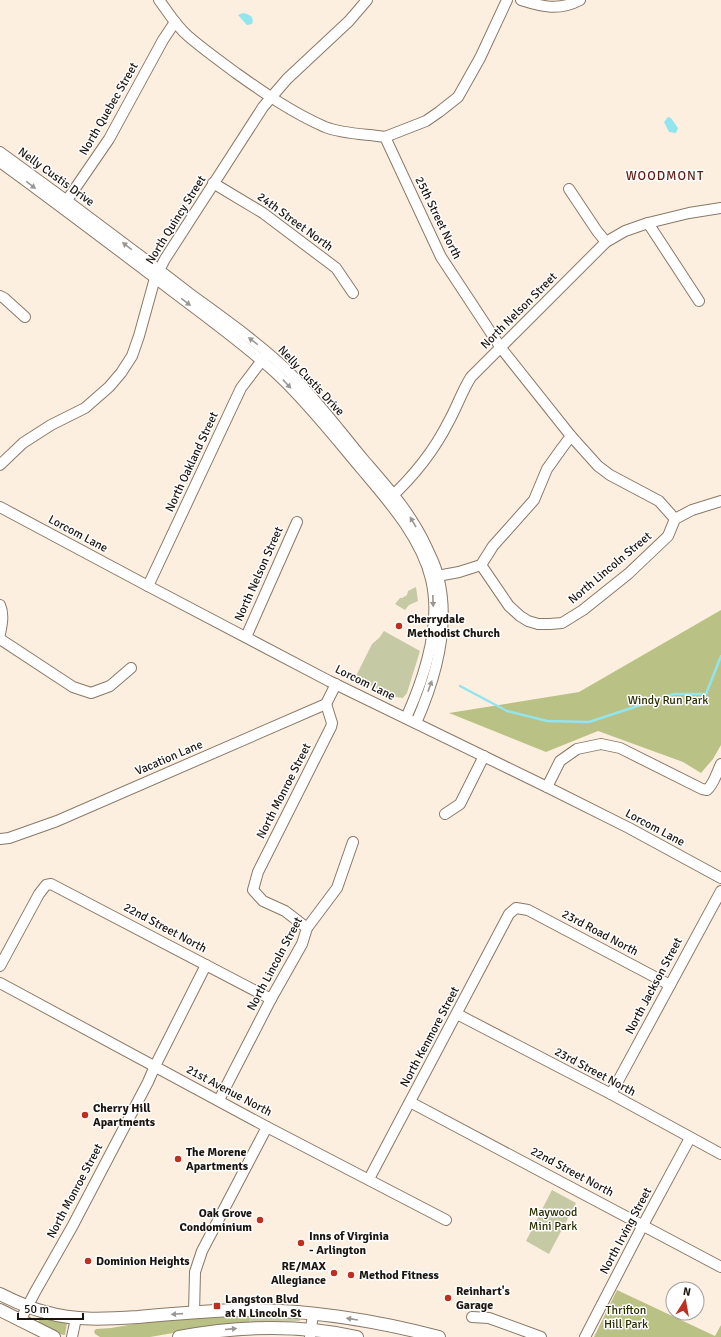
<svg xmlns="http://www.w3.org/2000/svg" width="721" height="1337" viewBox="0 0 721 1337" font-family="Signika,sans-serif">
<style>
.green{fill:#c5caa4}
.forest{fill:#bac184}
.water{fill:#92e4ee}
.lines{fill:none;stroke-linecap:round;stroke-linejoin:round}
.stream{stroke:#92e4ee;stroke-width:2.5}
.minor-casing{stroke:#897968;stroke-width:12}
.major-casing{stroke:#897968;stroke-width:14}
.minor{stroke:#fff;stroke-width:10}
.major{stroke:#fff;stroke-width:12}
.oneway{fill:#999693}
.poi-dot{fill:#bd3021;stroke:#fff;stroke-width:1.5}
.labels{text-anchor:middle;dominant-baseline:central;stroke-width:3;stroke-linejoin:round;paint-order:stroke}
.street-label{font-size:12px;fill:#1c150f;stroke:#fff}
.poi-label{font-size:12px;font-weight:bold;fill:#1c150f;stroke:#fff;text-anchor:start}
.park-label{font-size:12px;fill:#2b2e00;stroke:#fff}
.neighbourhood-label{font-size:13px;letter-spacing:1px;fill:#601c14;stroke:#fff}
</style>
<rect width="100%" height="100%" fill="#fdefdf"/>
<!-- green -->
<g class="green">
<path d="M 416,587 L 418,601 L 409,605 L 405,610 L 395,604 L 400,598 L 402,598 L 407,595 L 408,591 Z"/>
<path d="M 384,631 L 420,651 L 407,693 L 403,698 L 396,697 L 384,690 L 382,691 L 355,678 L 372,644 L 379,638 Z"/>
<path d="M 552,1190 L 576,1203 L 549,1254 L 526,1241 Z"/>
<path d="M 248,1316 L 298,1318 L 301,1320 L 299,1321 L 249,1323 L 250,1319 Z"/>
</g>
<!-- forest -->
<g class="forest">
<path d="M 721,610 L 721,745 L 713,759 L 701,773 L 683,762 L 598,731 L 546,752 L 449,713 L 579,692 Z"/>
<path d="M 617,1290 L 715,1336 L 721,1325 L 721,1337 L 594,1337 Z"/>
<path d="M 244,1316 L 248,1316 L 250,1318 L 249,1323 L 208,1327 L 150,1337 L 100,1337 L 95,1334 L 94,1331 L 96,1329 L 111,1328 L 146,1322 L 167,1320 Z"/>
<path d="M 44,1318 L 67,1323 L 65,1335 C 57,1334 43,1329 38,1322 L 40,1319 Z"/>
</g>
<!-- water -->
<g class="water">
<path d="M 243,13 C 249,14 255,17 252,24 L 247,25 L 238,15 Z"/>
<path d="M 668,117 L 671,118 L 678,128 L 676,133 L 669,132 L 664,122 Z"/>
</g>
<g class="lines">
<!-- stream -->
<path class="stream" d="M 460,686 L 507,711 L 547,721 L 589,722 L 674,694 L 706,694 L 721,656"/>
<defs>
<g id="minor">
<path d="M 159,0 C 168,12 176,26 188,36 C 203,49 220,61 236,73 C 264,93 293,113 325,127 C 343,134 365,134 385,137 L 441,257 L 501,348 L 571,436 L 598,466 L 610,475 L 659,501 L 675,519"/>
<path d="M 521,0 C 543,7 559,11 580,0"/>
<path d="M 385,137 L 426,121 L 439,112 L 458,97 L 480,58 L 507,0"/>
<path d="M 0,152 C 64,198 127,245 189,293 C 223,318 259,343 289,372 C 316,399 340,431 364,460 C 389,489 411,513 427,548 C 431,557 436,566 438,576 C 451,625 436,678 416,723"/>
<path d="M 0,162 C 55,202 109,243 163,284 C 202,314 242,342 278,375 C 309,404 336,439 363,471 C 390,503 421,538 431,579 C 442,625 425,676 406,718"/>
<path d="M 213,183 L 263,213 L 336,268 L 353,293"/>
<path d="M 569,189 L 597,231 L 606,242"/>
<path d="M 63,206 L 109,139 L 163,40 L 175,22"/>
<path d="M 648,223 L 699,301"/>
<path d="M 0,296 L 4,298 L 25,317"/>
<path d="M 0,465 L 23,443 L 51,425 L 85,408 L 109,387 L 121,373 L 132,356 L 139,336 L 155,278 L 165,259 L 263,107 L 287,79 L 349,21 L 367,0"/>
<path d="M 389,499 C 413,477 434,451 449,421 C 457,407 462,391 471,377 L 606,242 L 625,231 L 648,223 L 689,213 L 721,208"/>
<path d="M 0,507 L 148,586 L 329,681 L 547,787 L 629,828 L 721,878"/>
<path d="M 481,565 L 509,606 L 520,616 L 528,621 L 538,624 L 550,624 L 562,623 L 583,610 L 628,574 L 668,536 L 675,519 L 692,510 L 721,501"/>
<path d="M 432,577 L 459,572 L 481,565 L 493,546 L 534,500 L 547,469 L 562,448 L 571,436"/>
<path d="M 148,586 L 241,388 L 266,355"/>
<path d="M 0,605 C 4,614 2,624 0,634"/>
<path d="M 246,637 L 297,522"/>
<path d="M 0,639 L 73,687 L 91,693 L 110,686 L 131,668"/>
<path d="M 547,787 L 560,761 L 577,749 L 601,744 L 620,748 L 702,789 L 707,790 C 714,784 717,772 721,764"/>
<path d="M 445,814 L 460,804 L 484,756"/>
<path d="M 0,839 L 9,838 L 57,821 L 326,704 L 336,684"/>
<path d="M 307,928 L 285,911 L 263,901 L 253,890 L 258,872 L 331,727 L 332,723 L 326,704"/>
<path d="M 0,966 L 39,894 L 46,885 L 51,884 L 271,999"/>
<path d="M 0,983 L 267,1127 L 446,1220"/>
<path d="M 457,1014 L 611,1094 L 721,1154"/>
<path d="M 611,1094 L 721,891"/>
<path d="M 219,1100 L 271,999 L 302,944 L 307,928 L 337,888 L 353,842"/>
<path d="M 410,1102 L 721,1267"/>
<path d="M 369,1179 L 509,914 L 516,908 L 528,910 L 670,985"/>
<path d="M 194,1313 L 195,1272 L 202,1251 L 267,1127"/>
<path d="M 472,1317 L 489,1318 L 541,1337"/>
<path d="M 20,1321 L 35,1292 L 72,1227 L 148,1082 L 155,1066 L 206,965"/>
<path d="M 72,1337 L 76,1318"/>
<path d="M 310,1337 L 313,1314"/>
<path d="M 585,1337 L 643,1225 L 690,1138"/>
</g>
<g id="major">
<path d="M 0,1294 C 14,1301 29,1308 45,1312 C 75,1321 107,1319 138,1317 C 171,1314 205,1311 238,1310 C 305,1309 374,1320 439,1337"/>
<path d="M 0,1310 L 54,1337"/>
<path d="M 179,1337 C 238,1326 298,1324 357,1337"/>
</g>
</defs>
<!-- minor casing -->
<use href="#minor" class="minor-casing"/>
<!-- major casing -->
<use href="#major" class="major-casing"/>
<!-- minor -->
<use href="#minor" class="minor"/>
<!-- major -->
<use href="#major" class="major"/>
</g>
<!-- one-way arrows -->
<defs><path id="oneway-solid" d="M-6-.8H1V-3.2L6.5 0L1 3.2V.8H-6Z"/></defs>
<g class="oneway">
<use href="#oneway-solid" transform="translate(31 185) rotate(37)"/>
<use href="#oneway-solid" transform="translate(127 246) rotate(-143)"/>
<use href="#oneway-solid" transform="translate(186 302) rotate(37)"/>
<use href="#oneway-solid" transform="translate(253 341) rotate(-142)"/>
<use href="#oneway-solid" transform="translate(287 384) rotate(47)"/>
<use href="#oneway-solid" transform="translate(413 522) rotate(-120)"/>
<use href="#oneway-solid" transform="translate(433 601) rotate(88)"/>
<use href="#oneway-solid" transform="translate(430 686) rotate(-70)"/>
<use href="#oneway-solid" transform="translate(177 1314) rotate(176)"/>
<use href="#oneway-solid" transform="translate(352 1319) rotate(-171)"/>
<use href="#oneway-solid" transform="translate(231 1329) rotate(-5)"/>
</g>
<!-- markers -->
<g class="poi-dot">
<circle cx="399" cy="626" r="4"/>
<circle cx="85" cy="1115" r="4"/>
<circle cx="178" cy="1159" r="4"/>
<circle cx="260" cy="1220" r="4"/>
<circle cx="301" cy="1243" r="4"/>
<circle cx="88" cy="1261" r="4"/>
<circle cx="334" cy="1273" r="4"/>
<circle cx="351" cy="1275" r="4"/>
<circle cx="448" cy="1298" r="4"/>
<rect x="213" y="1302" width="8" height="8" rx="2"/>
</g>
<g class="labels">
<!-- street labels -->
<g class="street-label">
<text transform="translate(109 109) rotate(-60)">North Quebec Street</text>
<text transform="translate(56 177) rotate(36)">Nelly Custis Drive</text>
<text transform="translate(438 218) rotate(64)">25th Street North</text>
<text transform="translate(176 220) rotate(-58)">North Quincy Street</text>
<text transform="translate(295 222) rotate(36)">24th Street North</text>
<text transform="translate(519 311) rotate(-45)">North Nelson Street</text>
<text transform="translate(311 381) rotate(47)">Nelly Custis Drive</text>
<text transform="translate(192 462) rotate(-65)">North Oakland Street</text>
<text transform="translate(78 534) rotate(28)">Lorcom Lane</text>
<text transform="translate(610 568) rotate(-40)">North Lincoln Street</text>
<text transform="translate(259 574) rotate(-66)">North Nelson Street</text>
<text transform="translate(365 683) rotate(26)">Lorcom Lane</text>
<text transform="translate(169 758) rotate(-23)">Vacation Lane</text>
<text transform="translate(284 791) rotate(-63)">North Monroe Street</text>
<text transform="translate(655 828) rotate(28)">Lorcom Lane</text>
<text transform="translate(165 928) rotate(28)">22nd Street North</text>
<text transform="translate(600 933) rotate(28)">23rd Road North</text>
<text transform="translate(275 964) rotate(-62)">North Lincoln Street</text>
<text transform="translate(654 986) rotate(-62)">North Jackson Street</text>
<text transform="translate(430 1037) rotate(-62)">North Kenmore Street</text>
<text transform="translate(595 1072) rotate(28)">23rd Street North</text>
<text transform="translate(229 1091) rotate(28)">21st Avenue North</text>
<text transform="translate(572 1172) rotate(28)">22nd Street North</text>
<text transform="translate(75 1191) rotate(-62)">North Monroe Street</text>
<text transform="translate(626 1231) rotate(-62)">North Irving Street</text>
</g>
<!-- poi labels -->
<g class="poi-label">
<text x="407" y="619">Cherrydale<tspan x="407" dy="14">Methodist Church</tspan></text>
<text x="93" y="1108">Cherry Hill<tspan x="93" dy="14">Apartments</tspan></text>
<text x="186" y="1152">The Morene<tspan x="186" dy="14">Apartments</tspan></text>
<text x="252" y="1213" text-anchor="end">Oak Grove<tspan x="252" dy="14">Condominium</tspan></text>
<text x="309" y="1236">Inns of Virginia<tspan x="309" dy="14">- Arlington</tspan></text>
<text x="96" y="1261">Dominion Heights</text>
<text x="326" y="1266" text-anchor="end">RE/MAX<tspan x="326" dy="14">Allegiance</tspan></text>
<text x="359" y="1275">Method Fitness</text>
<text x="456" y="1291">Reinhart's<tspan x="456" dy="14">Garage</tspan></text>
<text x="225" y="1299">Langston Blvd<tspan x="225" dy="14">at N Lincoln St</tspan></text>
</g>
<!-- park labels -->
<g class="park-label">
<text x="668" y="700">Windy Run Park</text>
<text x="553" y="1212">Maywood<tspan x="553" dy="14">Mini Park</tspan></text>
<text x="626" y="1310">Thrifton<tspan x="626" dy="14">Hill Park</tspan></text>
</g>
<!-- neighbourhood labels -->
<g class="neighbourhood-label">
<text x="665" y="176">WOODMONT</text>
</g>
</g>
<!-- north arrow -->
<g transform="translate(685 1301) rotate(11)"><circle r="19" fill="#ffffff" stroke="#a4a19f"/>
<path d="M0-3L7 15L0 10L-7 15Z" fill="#bd3021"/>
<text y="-6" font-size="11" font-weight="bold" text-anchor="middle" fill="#1c150f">N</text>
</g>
<!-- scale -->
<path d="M18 1313v6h65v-6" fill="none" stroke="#1c150f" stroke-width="2"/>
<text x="24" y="1313" font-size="12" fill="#1c150f" stroke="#ffffff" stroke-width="3" paint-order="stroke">50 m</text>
</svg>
